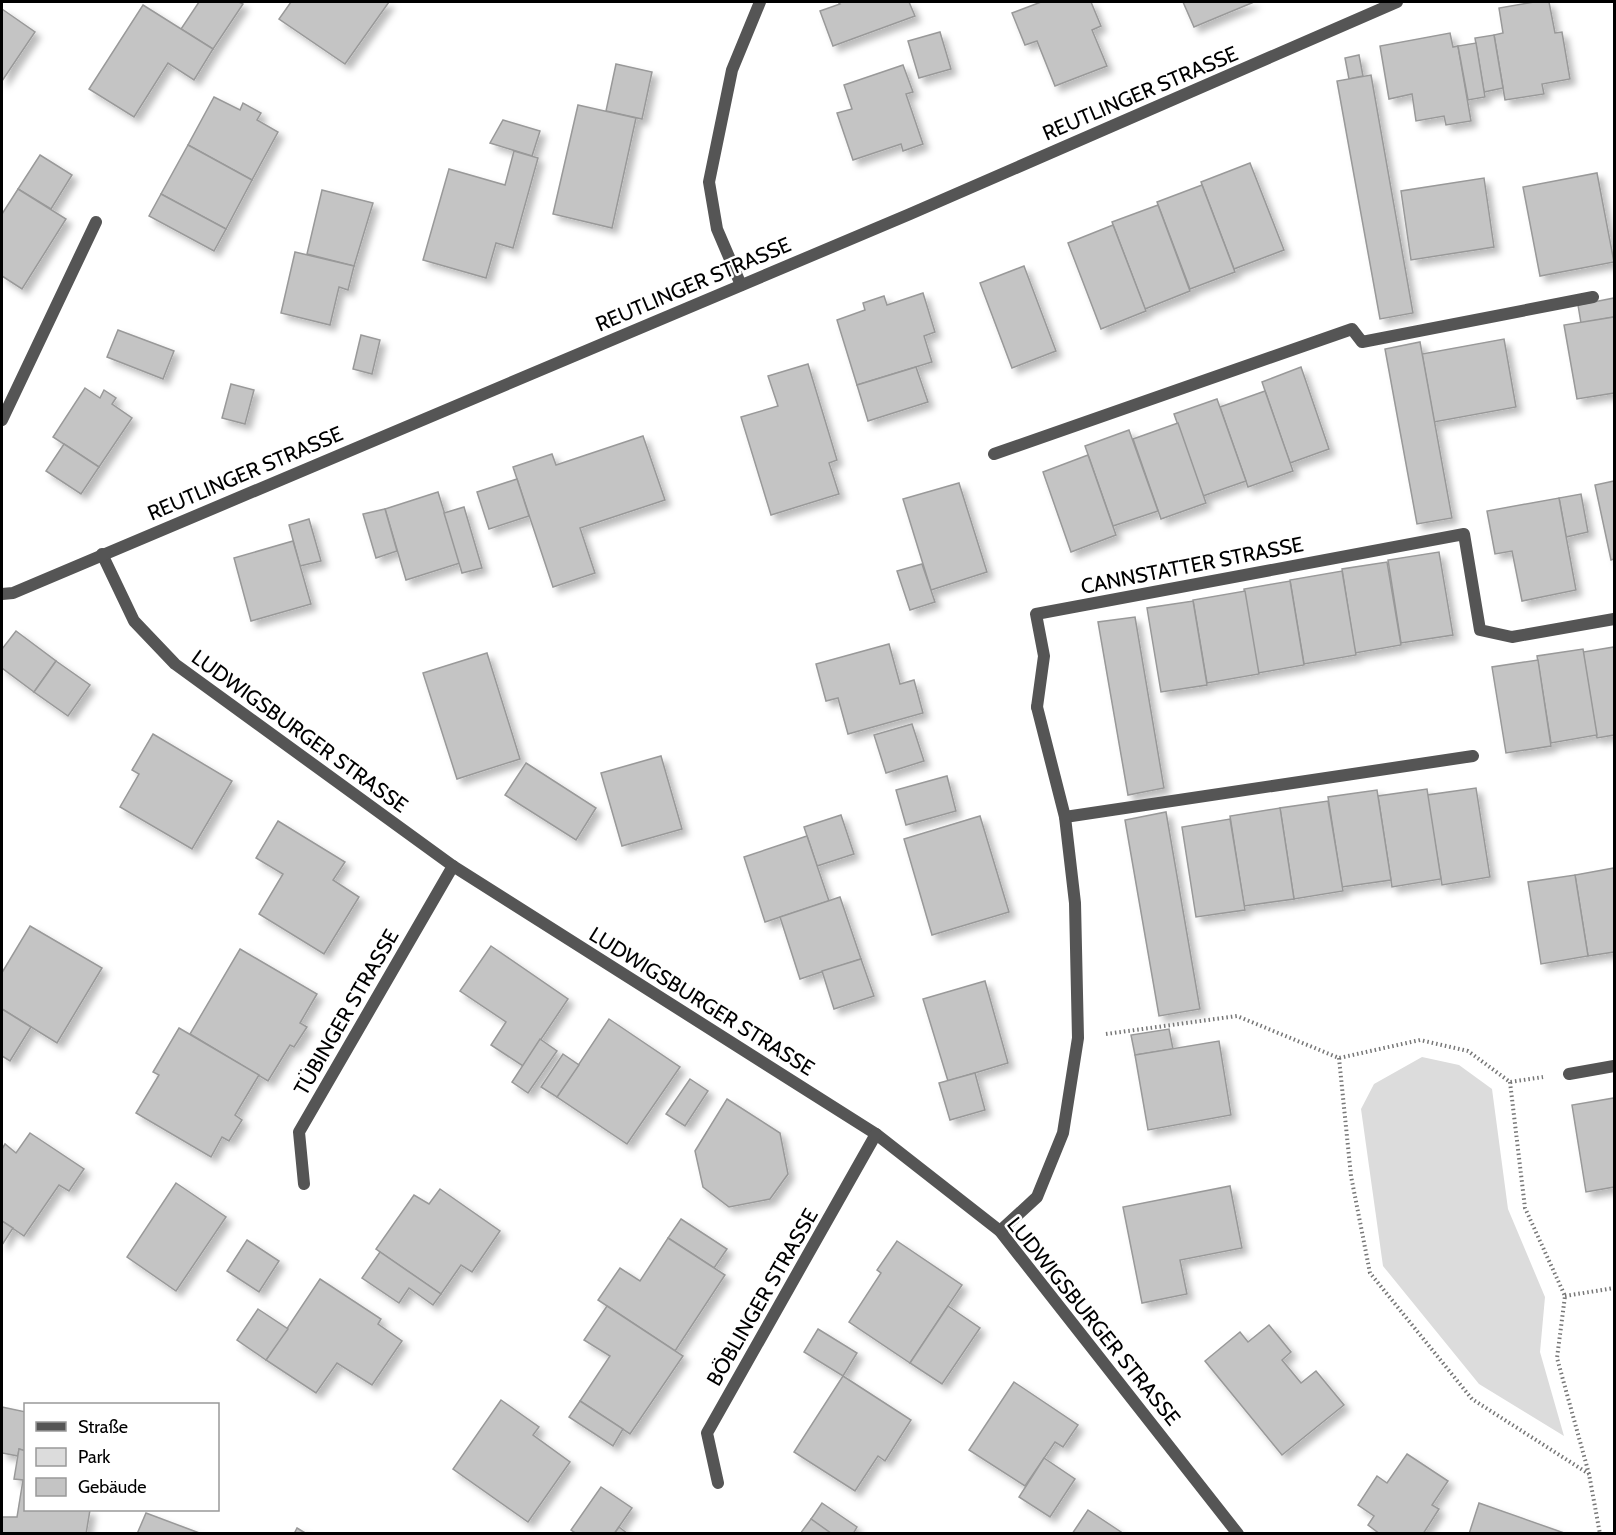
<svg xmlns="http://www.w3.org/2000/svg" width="1616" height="1535" viewBox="0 0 1616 1535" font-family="Cabin,sans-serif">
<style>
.green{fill:#dcdcdc}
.building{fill:#c4c4c4;stroke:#999;stroke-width:1.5;filter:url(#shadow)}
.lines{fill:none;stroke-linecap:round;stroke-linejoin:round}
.path{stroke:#777;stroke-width:4;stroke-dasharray:1.5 3;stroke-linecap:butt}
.lane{stroke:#555;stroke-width:12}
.street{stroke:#555;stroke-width:12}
.labels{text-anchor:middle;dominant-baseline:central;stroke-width:5;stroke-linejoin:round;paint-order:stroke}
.street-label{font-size:21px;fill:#000;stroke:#fff}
</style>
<defs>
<filter id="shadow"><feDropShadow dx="5.5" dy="5.5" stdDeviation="3" flood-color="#0004"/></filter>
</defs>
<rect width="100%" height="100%" fill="#fff"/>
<!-- green -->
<path class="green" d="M 1422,1057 L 1459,1065 L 1492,1089 L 1508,1209 L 1545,1297 L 1540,1352 L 1564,1436 L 1479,1384 L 1383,1266 L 1361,1109 L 1374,1084 Z"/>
<!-- building -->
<g class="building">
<path d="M 199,2 L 239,2 L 243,4 L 213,49 L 181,29 Z"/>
<path d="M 291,2 L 389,2 L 345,64 L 279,19 Z"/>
<path d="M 838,2 L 909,2 L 915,16 L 833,46 L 820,11 L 840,4 Z"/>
<path d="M 1041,2 L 1091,2 L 1101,26 L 1092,30 L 1107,66 L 1055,86 L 1037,41 L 1025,45 L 1012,13 Z"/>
<path d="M 1183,2 L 1254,2 L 1194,27 Z"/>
<path d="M 1534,2 L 1549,2 L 1555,33 L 1562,32 L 1570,79 L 1542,84 L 1544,94 L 1505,100 L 1494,35 L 1503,33 L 1499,8 Z"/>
<path d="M 143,5 L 213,49 L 194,80 L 168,63 L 134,117 L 89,89 Z"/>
<path d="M 2,9 L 35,32 L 2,81 Z"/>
<path d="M 940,32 L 951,69 L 919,78 L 908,41 Z"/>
<path d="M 1450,33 L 1453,47 L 1458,46 L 1471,121 L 1446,125 L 1444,116 L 1416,121 L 1412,94 L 1389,99 L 1380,46 Z"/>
<path d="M 1494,35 L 1503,88 L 1484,92 L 1475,38 Z"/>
<path d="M 1476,43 L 1485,97 L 1468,100 L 1458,46 Z"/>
<path d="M 1359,55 L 1363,76 L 1349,79 L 1345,58 Z"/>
<path d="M 616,64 L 652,72 L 642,119 L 606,111 Z"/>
<path d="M 903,65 L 913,92 L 906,94 L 923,144 L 903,151 L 901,144 L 853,160 L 837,113 L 852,109 L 844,85 Z"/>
<path d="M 1371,75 L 1413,313 L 1380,319 L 1337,81 Z"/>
<path d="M 214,97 L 240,110 L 243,103 L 261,113 L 257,120 L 278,132 L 252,180 L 188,145 Z"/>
<path d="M 578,105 L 636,118 L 612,228 L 553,214 Z"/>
<path d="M 503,120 L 540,131 L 532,156 L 490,143 Z"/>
<path d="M 188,145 L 252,180 L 226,229 L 161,194 Z"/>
<path d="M 514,151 L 538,158 L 513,248 L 496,243 L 486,278 L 423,260 L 449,169 L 505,185 Z"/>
<path d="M 40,155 L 72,175 L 51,209 L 18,189 Z"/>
<path d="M 1250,163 L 1284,250 L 1234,269 L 1201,182 Z"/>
<path d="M 1597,173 L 1614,262 L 1540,276 L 1523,187 Z"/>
<path d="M 1484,178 L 1494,247 L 1411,260 L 1401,191 Z"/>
<path d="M 1202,185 L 1235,272 L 1190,289 L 1157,202 Z"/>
<path d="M 18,189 L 66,219 L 22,289 L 2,276 L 2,214 Z"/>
<path d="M 322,190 L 373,203 L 354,266 L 307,254 Z"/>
<path d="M 161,194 L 226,229 L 214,251 L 149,216 Z"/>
<path d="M 1158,205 L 1190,291 L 1145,309 L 1112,222 Z"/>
<path d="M 1113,225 L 1146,311 L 1101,329 L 1068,243 Z"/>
<path d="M 295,252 L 354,266 L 348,290 L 339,287 L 330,325 L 281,313 Z"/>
<path d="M 1024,266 L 1056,351 L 1012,368 L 980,283 Z"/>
<path d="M 923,293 L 935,332 L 924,336 L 932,362 L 857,385 L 837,320 L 865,310 L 863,303 L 884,296 L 887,305 Z"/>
<path d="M 1614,298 L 1614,317 L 1581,323 L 1578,305 Z"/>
<path d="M 1614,317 L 1614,393 L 1577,399 L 1564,325 Z"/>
<path d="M 118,330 L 174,351 L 163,379 L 107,357 Z"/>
<path d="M 361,335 L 380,340 L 372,374 L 353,369 Z"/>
<path d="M 1504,339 L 1516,407 L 1434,422 L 1422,354 Z"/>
<path d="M 1420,342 L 1452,518 L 1417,524 L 1385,349 Z"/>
<path d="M 808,364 L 837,460 L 829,463 L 839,494 L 771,515 L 741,417 L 778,406 L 768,376 Z"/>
<path d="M 916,367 L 928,402 L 868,421 L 857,385 Z"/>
<path d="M 1301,367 L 1329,449 L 1290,463 L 1262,382 Z"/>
<path d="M 231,384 L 254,390 L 245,424 L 222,418 Z"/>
<path d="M 85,388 L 100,398 L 104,390 L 116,398 L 112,404 L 132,418 L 99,467 L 53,437 Z"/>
<path d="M 1265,391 L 1293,471 L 1248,487 L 1220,407 Z"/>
<path d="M 1217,399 L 1246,481 L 1203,496 L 1174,414 Z"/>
<path d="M 1178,423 L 1206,503 L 1161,519 L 1133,439 Z"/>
<path d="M 1129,430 L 1158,511 L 1113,526 L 1085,446 Z"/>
<path d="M 643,436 L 665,500 L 580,528 L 595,573 L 553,587 L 513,467 L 552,454 L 556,465 Z"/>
<path d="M 64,444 L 99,467 L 81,494 L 46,471 Z"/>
<path d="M 1088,455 L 1116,535 L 1071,552 L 1043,472 Z"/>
<path d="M 517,479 L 529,516 L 489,529 L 477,492 Z"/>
<path d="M 1614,481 L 1614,559 L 1611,560 L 1595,485 Z"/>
<path d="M 959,483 L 987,572 L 931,590 L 903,499 Z"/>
<path d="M 438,492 L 460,563 L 406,580 L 385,509 Z"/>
<path d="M 1581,494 L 1588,532 L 1566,537 L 1559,498 Z"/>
<path d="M 1559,498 L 1576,590 L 1522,601 L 1512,551 L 1495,554 L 1487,511 Z"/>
<path d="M 464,507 L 482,568 L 462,573 L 444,513 Z"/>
<path d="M 385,509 L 397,551 L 376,558 L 363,514 Z"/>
<path d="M 309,519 L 321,561 L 300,566 L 289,525 Z"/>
<path d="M 293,541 L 311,604 L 251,621 L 234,558 Z"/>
<path d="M 1439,552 L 1453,635 L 1401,643 L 1388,560 Z"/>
<path d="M 1387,562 L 1401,645 L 1355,653 L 1342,569 Z"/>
<path d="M 922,564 L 935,602 L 910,610 L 897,571 Z"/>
<path d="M 1342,571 L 1356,655 L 1304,664 L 1290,580 Z"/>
<path d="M 1290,581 L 1304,665 L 1258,673 L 1244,589 Z"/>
<path d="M 1245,591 L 1259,674 L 1207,683 L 1193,600 Z"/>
<path d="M 1193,601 L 1207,685 L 1161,692 L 1147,608 Z"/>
<path d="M 1135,617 L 1164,788 L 1128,795 L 1098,622 Z"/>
<path d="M 16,631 L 56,661 L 34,692 L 2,668 L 2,649 Z"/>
<path d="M 889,644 L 900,684 L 914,680 L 923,713 L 848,734 L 838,698 L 826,701 L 816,664 Z"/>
<path d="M 1614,647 L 1614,735 L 1597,738 L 1583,652 Z"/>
<path d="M 1583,649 L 1597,735 L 1551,743 L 1537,656 Z"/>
<path d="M 487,653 L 520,759 L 457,779 L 423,673 Z"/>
<path d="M 1538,660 L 1551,746 L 1506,753 L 1492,667 Z"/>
<path d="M 56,661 L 90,685 L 68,716 L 34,692 Z"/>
<path d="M 912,724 L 924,761 L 886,773 L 874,735 Z"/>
<path d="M 153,734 L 232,781 L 192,849 L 120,807 L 139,774 L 132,770 Z"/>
<path d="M 661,756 L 682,829 L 622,846 L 601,773 Z"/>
<path d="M 526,763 L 596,808 L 576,840 L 505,795 Z"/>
<path d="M 947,776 L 956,811 L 906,825 L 896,790 Z"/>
<path d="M 1476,788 L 1490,877 L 1442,885 L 1427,795 Z"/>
<path d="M 1427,789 L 1441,879 L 1392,887 L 1378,796 Z"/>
<path d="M 1377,790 L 1391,880 L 1342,887 L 1328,797 Z"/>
<path d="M 1328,801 L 1343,891 L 1294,899 L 1280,808 Z"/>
<path d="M 1280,808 L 1294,899 L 1244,906 L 1230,816 Z"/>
<path d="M 1166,812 L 1200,1009 L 1159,1016 L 1125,820 Z"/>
<path d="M 841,815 L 854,854 L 817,866 L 804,827 Z"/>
<path d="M 980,816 L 1009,912 L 932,935 L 904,839 Z"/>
<path d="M 1230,819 L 1245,910 L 1196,917 L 1182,827 Z"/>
<path d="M 278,821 L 345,862 L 333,880 L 359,897 L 324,954 L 259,914 L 283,874 L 256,858 Z"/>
<path d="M 807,836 L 829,901 L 765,922 L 744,857 Z"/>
<path d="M 1614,868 L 1614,952 L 1588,956 L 1575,875 Z"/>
<path d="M 1575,875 L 1588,956 L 1541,964 L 1528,882 Z"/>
<path d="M 840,897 L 861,959 L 800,979 L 780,917 Z"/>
<path d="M 30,926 L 102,968 L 57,1043 L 2,1009 L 2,970 L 3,971 Z"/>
<path d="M 491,946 L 568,999 L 523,1066 L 491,1045 L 506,1022 L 460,991 Z"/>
<path d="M 240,949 L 317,994 L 300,1023 L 307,1027 L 294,1047 L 290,1045 L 268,1081 L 190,1034 Z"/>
<path d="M 861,959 L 874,996 L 834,1009 L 822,971 Z"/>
<path d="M 985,981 L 1008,1063 L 948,1081 L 923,999 Z"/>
<path d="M 2,1009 L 31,1027 L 10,1061 L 2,1056 Z"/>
<path d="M 609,1019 L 680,1067 L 627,1144 L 557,1097 Z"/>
<path d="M 179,1028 L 259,1075 L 235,1115 L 242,1120 L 229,1141 L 222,1137 L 211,1157 L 136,1113 L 159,1075 L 153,1072 Z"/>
<path d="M 1169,1029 L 1173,1049 L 1135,1055 L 1131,1035 Z"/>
<path d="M 540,1039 L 557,1051 L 528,1093 L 512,1082 Z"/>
<path d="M 1219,1041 L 1231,1115 L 1148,1130 L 1135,1055 Z"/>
<path d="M 563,1054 L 579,1065 L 557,1097 L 541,1087 Z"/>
<path d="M 975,1073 L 985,1110 L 950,1120 L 939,1083 Z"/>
<path d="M 690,1079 L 708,1091 L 685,1126 L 666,1114 Z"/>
<path d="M 1614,1098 L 1614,1187 L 1586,1192 L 1572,1105 Z"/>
<path d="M 727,1099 L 780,1133 L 788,1174 L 770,1199 L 729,1207 L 703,1187 L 695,1151 Z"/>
<path d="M 30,1133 L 84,1169 L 69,1191 L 59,1185 L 24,1236 L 2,1221 L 2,1149 L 5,1144 L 16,1153 Z"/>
<path d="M 176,1183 L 226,1217 L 176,1291 L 127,1257 Z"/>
<path d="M 1230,1186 L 1242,1248 L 1180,1260 L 1187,1294 L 1142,1303 L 1123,1207 Z"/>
<path d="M 440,1189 L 500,1231 L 472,1272 L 461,1265 L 441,1294 L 376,1249 L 414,1195 L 429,1204 Z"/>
<path d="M 681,1219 L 727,1249 L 714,1268 L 668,1238 Z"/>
<path d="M 2,1221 L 13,1228 L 2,1245 Z"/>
<path d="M 668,1238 L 725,1275 L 675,1351 L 598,1300 L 620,1268 L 640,1281 Z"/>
<path d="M 247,1240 L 279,1261 L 259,1292 L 227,1271 Z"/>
<path d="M 897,1241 L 962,1285 L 910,1363 L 849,1322 L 881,1273 L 877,1270 Z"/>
<path d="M 380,1252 L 441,1294 L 433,1305 L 409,1288 L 399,1303 L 362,1278 Z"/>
<path d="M 320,1279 L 381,1319 L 378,1324 L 402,1341 L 372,1385 L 337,1363 L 316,1393 L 266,1360 Z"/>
<path d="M 607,1306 L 683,1356 L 630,1434 L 580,1401 L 610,1356 L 584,1340 Z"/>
<path d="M 948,1306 L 980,1328 L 942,1384 L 910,1363 Z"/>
<path d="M 258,1309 L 288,1329 L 266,1360 L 237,1340 Z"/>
<path d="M 1269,1325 L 1291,1352 L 1282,1360 L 1301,1383 L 1316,1371 L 1344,1405 L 1282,1455 L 1205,1361 L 1240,1332 L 1248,1342 Z"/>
<path d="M 818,1329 L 857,1353 L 843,1376 L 804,1352 Z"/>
<path d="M 843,1376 L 911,1420 L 885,1461 L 878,1456 L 855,1491 L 794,1452 Z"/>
<path d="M 1014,1382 L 1078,1425 L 1063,1447 L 1055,1442 L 1025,1486 L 969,1450 Z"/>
<path d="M 501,1400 L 539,1427 L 533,1435 L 570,1462 L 528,1522 L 453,1469 Z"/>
<path d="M 580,1401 L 623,1429 L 613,1446 L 569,1417 Z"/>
<path d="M 2,1407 L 26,1412 L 26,1451 L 19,1449 L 18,1456 L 2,1453 Z"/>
<path d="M 19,1449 L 26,1451 L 26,1510 L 90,1510 L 86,1534 L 2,1534 L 2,1517 L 17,1517 L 23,1480 L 14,1479 Z"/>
<path d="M 1407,1454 L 1448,1481 L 1432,1505 L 1439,1509 L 1423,1534 L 1380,1534 L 1368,1525 L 1374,1516 L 1358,1505 L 1377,1476 L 1387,1483 Z"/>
<path d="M 1044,1458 L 1075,1479 L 1050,1517 L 1019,1497 Z"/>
<path d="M 601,1487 L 632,1508 L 614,1534 L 577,1534 L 571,1530 Z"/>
<path d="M 822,1503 L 857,1527 L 853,1534 L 832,1534 L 811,1519 Z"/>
<path d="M 1479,1503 L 1567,1534 L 1469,1534 Z"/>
<path d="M 1088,1510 L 1124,1534 L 1072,1534 Z"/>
<path d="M 146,1513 L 202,1534 L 137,1534 Z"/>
<path d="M 811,1519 L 832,1534 L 800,1534 Z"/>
<path d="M 619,1527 L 628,1534 L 614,1534 Z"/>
<path d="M 297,1528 L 307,1534 L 294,1534 Z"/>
</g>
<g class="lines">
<!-- path -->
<g class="path">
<path d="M 1106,1034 L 1237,1016 L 1339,1058 L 1420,1040 L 1468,1051 L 1510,1082 L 1543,1077"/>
<path d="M 1339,1058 L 1351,1176 L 1370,1273 L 1472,1399 L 1589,1474"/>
<path d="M 1510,1082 L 1525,1208 L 1565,1296 L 1557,1358 L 1589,1474 L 1600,1534"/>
<path d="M 1565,1296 L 1614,1288"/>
</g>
<!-- lane -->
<g class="lane">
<path d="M 2,420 L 96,222"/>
<path d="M 994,454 L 1352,329 L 1362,342 L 1593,297"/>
<path d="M 1037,707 L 1044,656 L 1036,614 L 1464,534 L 1480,630 L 1512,637 L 1614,619"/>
<path d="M 1065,817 L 1473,756"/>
<path d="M 1569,1074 L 1614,1066"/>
</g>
<!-- street -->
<g class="street">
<path d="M 741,285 L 717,229 L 709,182 L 732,70 L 760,2"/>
<path d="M 102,554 L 134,621 L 175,664 L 453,866 L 876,1134 L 1000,1231 L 1238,1534"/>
<path d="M 2,594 L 13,593 L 910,214 L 1397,2"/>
<path d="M 304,1184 L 299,1132 L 453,866"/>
<path d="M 1000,1231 L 1037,1197 L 1063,1133 L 1078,1038 L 1075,903 L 1065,817 L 1037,707"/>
<path d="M 718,1483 L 707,1433 L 876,1134"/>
</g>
</g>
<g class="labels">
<!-- street labels -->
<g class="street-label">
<text transform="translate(1140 93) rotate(-23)">REUTLINGER STRASSE</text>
<text transform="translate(693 284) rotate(-23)">REUTLINGER STRASSE</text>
<text transform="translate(245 473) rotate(-23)">REUTLINGER STRASSE</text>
<text transform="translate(1192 565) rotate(-11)">CANNSTATTER STRASSE</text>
<text transform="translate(300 731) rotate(36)">LUDWIGSBURGER STRASSE</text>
<text transform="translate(702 1001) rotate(32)">LUDWIGSBURGER STRASSE</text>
<text transform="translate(346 1012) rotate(-60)">TÜBINGER STRASSE</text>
<text transform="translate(762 1297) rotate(-60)">BÖBLINGER STRASSE</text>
<text transform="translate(1094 1321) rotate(51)">LUDWIGSBURGER STRASSE</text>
</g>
</g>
<!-- border -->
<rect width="1616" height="1535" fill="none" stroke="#000000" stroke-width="6"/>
<!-- legend -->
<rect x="24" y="1403" width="195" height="108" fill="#ffffff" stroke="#999999" stroke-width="1.5"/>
<rect x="36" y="1422" width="30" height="9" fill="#555555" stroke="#999999" stroke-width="1.5"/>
<text x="78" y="1433" font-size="18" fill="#000000">Straße</text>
<rect x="36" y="1448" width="30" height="18" fill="#dcdcdc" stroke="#999999" stroke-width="1.5"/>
<text x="78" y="1463" font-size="18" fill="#000000">Park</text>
<rect x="36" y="1478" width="30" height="18" fill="#c4c4c4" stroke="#999999" stroke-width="1.5"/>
<text x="78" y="1493" font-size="18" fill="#000000">Gebäude</text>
</svg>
